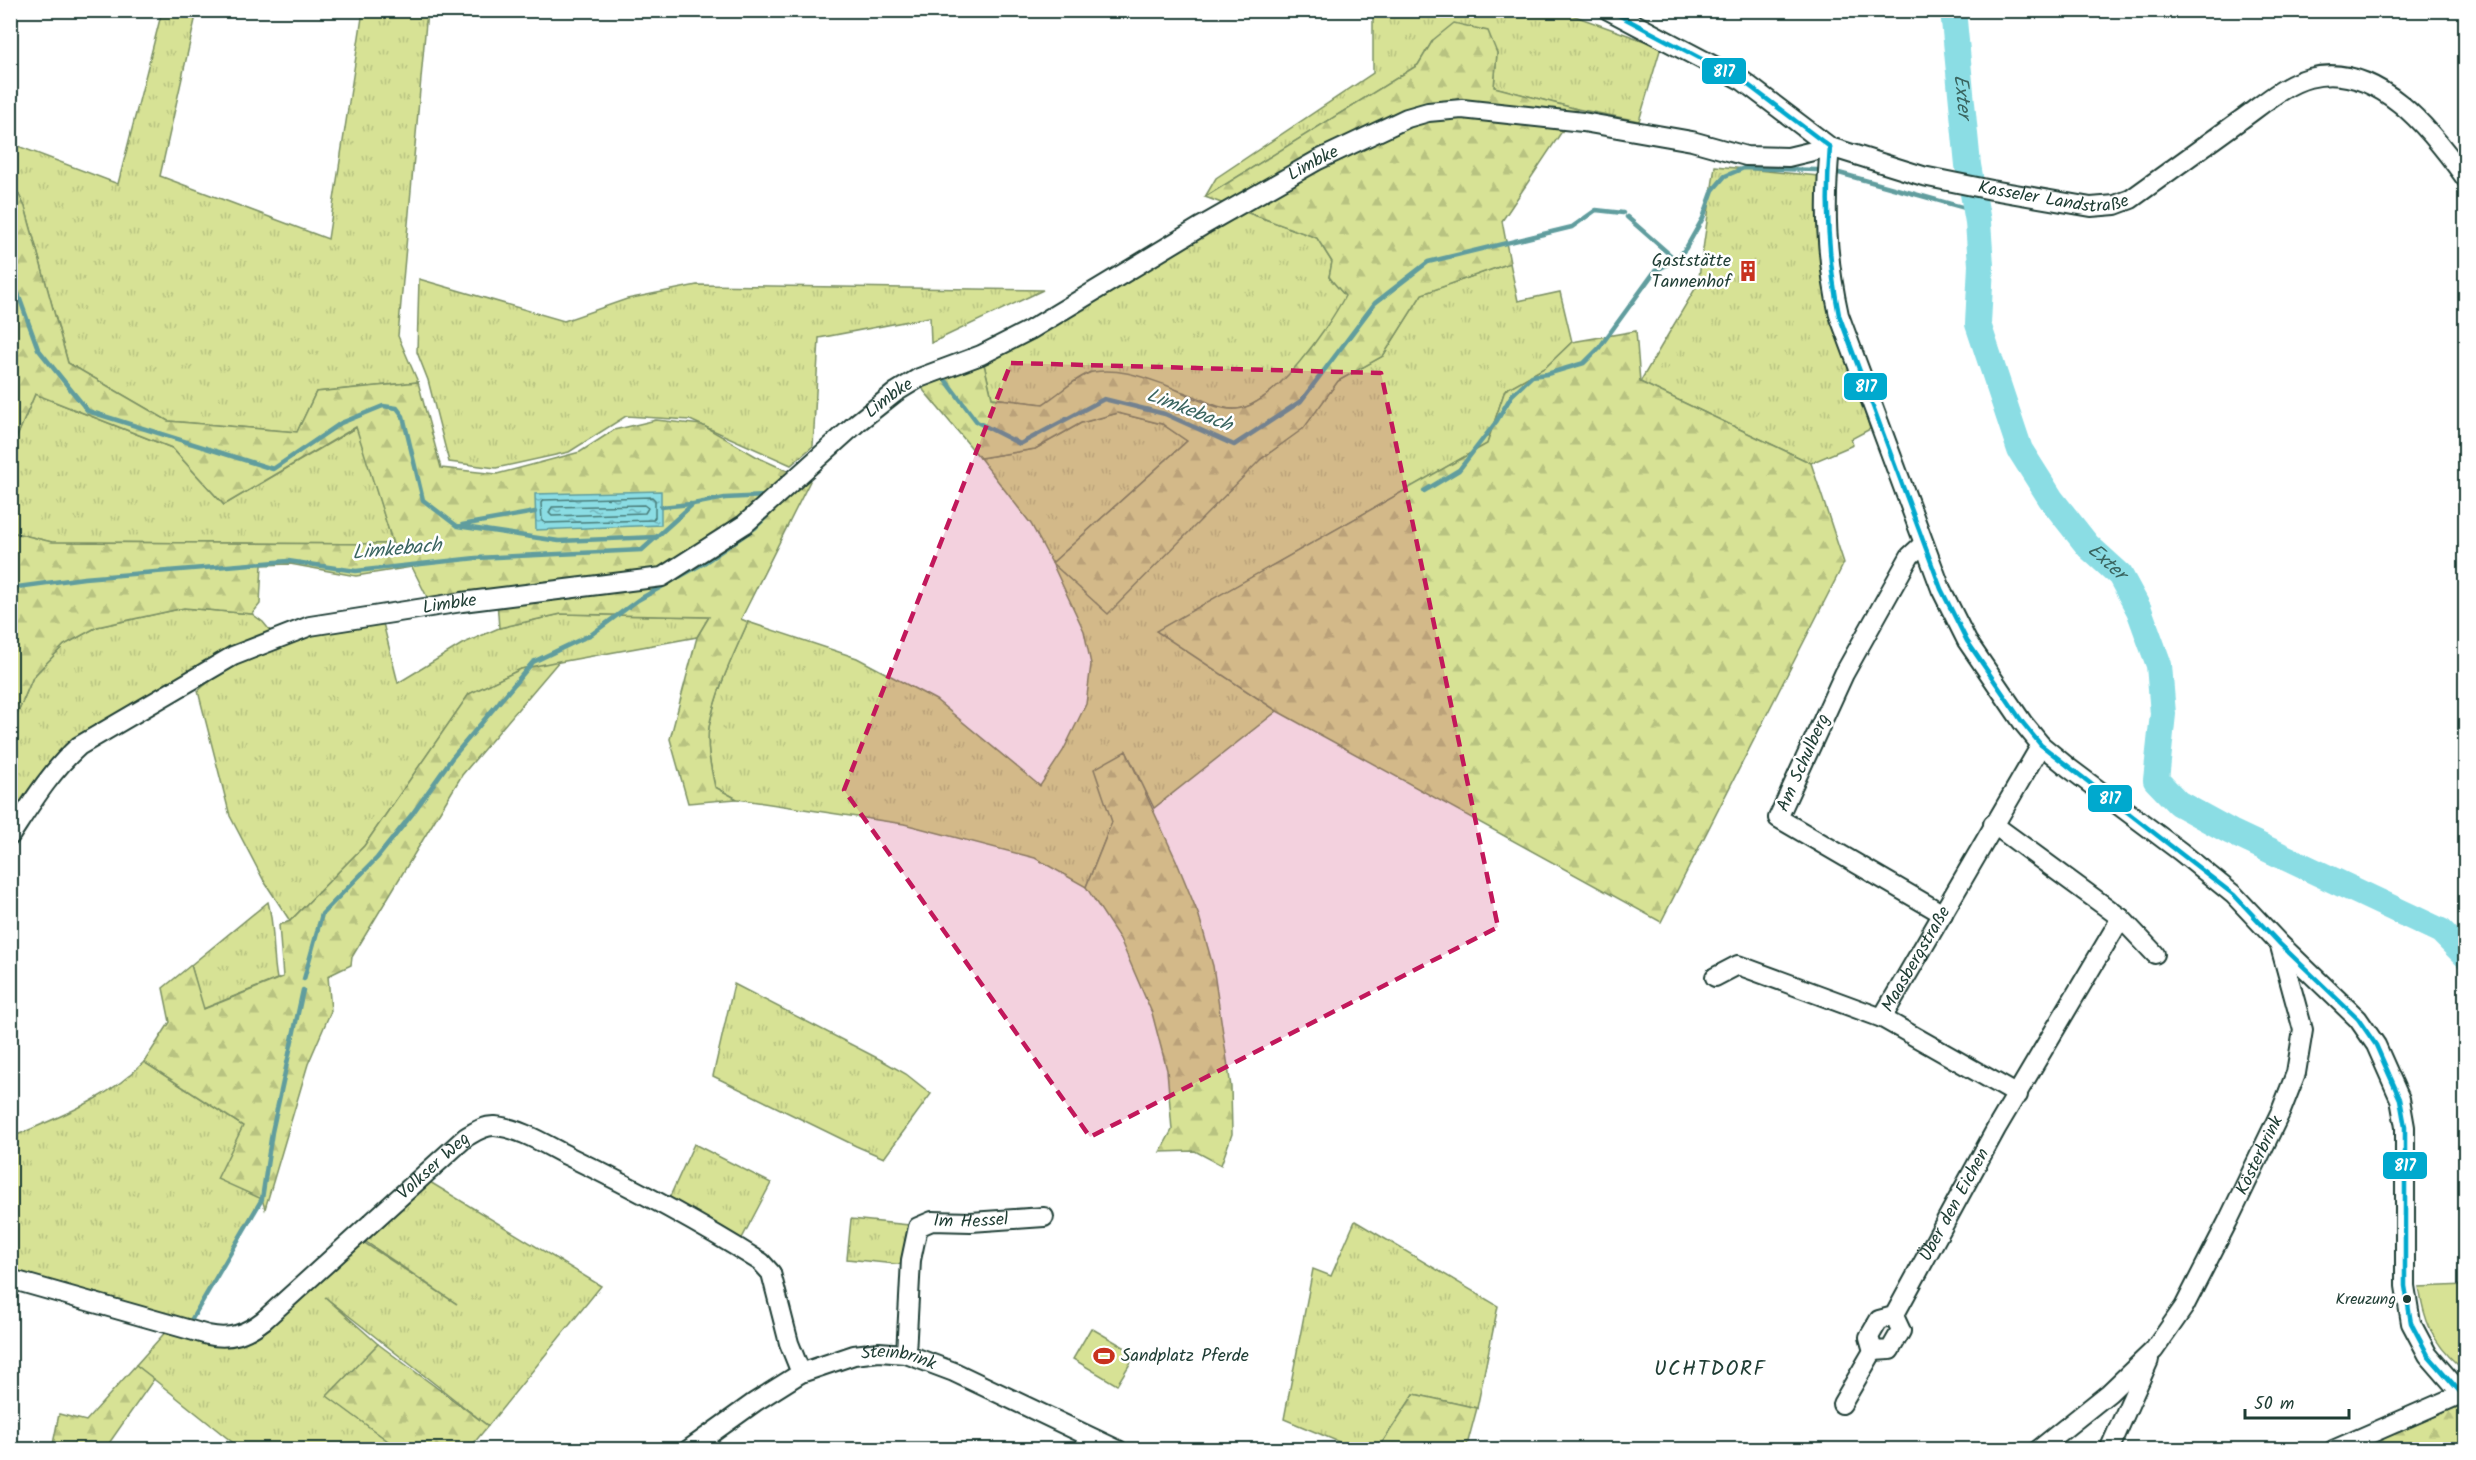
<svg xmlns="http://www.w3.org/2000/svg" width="2476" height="1460" viewBox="0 0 2476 1460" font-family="Kalam,sans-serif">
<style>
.grass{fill:url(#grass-tufts);stroke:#7b9064;stroke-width:1.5}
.forest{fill:url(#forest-firs);stroke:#7b9064;stroke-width:1.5}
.garden{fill:#d7e295;stroke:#7b9064;stroke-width:1.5}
.water{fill:url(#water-ripples);stroke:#609d9e;stroke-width:1.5}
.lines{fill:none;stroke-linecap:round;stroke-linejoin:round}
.shore{stroke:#4a7d7a;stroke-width:1.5}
.stream{stroke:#609d9e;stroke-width:4.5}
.river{stroke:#8bdde4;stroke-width:26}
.minor-casing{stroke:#1f3d34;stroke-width:22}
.minor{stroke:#fff;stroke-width:18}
.bus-1-casing{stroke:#fff;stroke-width:9}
.bus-1{stroke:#00a9ce;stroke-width:4.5}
.marked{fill:#c2185b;fill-opacity:0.2;stroke:#c2185b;stroke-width:4.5;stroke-dasharray:12 8;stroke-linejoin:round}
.bus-dot{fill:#1f3d34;stroke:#fff;stroke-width:2}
.labels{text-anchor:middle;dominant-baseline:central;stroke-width:5;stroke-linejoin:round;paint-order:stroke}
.bus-label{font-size:16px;fill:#1f3d34;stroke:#fff;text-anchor:end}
.street-label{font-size:18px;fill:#1f3d34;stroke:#fff}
.poi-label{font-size:18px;fill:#1f3d34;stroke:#fff;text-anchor:end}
.water-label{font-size:20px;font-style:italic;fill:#3a6560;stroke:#fff}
.quarter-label{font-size:21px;letter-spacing:1.5px;fill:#1f3d34;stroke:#fff}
.line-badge{stroke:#fff;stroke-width:2}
.badge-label{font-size:16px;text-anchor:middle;font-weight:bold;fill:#fff}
</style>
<defs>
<pattern id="grass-tufts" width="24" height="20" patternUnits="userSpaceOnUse" patternTransform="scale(1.5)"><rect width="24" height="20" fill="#d7e295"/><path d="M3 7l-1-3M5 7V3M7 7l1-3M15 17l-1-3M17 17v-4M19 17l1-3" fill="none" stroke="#b8c381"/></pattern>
<pattern id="forest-firs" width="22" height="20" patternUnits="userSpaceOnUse" patternTransform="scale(1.5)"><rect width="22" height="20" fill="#d7e295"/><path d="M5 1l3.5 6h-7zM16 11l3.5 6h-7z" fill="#b8c381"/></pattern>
<pattern id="water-ripples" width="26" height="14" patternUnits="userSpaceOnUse" patternTransform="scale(1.5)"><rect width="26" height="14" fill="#8bdde4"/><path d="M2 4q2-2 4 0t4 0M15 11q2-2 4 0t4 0" fill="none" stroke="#71b4ba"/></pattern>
</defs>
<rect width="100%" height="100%" fill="#fff"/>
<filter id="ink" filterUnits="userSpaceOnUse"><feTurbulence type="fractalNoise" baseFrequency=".0167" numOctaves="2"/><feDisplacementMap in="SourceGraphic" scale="12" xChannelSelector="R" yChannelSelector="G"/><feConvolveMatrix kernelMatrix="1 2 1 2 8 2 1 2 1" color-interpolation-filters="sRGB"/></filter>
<g filter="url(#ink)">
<!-- grass -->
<g class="grass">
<path d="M 162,11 L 197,11 L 160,176 L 328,239 L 363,11 L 427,11 L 398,336 L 418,382 L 316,392 L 297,432 L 168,421 L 68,363 L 25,207 L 11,179 L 10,143 L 118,184 Z"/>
<path d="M 1373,11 L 1561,11 L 1661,47 L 1639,121 L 1577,109 L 1494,87 L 1497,53 L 1433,40 L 1418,65 L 1205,197 L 1216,178 L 1373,73 Z"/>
<path d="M 1715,166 L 1819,176 L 1857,385 L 1870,429 L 1851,439 L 1853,445 L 1811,463 L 1640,382 L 1698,284 Z"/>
<path d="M 1243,211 L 1317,238 L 1332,262 L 1329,277 L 1346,297 C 1328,328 1274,406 1237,409 C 1216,410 1199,396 1180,391 C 1151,382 1120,378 1090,372 L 1043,404 L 992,398 L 983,360 Z"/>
<path d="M 1510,263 L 1518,301 L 1560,292 L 1572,342 L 1546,367 L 1505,390 L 1487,444 L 1157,631 L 1277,711 L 1154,808 L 1126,751 L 1112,822 L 1086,887 L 1035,858 L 904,824 L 737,799 L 715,787 C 711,768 706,747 709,727 C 716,690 733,656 748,622 L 857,658 L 936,700 L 1040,786 L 1063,751 L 1086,704 L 1091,664 L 1084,631 L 1052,563 L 1031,524 L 980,458 L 1035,449 L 1081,423 L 1118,413 L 1162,424 L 1187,441 L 1052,563 L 1261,459 L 1304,427 L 1338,381 L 1383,356 L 1422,294 Z"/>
<path d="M 419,279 L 564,321 L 627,299 L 697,285 L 1043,290 L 931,343 L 930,317 L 819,338 L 813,446 L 791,465 L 690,420 L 626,416 L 569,452 L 496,468 L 449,462 L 428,380 L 417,352 Z"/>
<path d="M 35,394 L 172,448 L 224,505 L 357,427 L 393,544 L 51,542 L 11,532 L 11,451 Z"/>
<path d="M 184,608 L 252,614 L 263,622 L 272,633 L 84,738 L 11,828 L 11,729 L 33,677 L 64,645 L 97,627 Z"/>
<path d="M 561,614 L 709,617 L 697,637 L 521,669 L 469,694 L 364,846 L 290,921 L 264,881 L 230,816 L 198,691 C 218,671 276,641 304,633 C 329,627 357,626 383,623 L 398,683 L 462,644 L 499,628 Z"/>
<path d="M 268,902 C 275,927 272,953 277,979 L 203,1009 L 191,965 Z"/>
<path d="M 734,984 L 883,1061 L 906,1074 L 931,1094 L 884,1158 L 856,1146 L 713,1076 Z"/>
<path d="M 144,1062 L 243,1126 L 262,1199 L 187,1326 L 11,1274 L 10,1138 C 56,1118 109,1099 144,1062 Z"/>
<path d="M 694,1144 L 771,1183 L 740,1242 L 667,1203 Z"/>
<path d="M 425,1179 L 601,1286 L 488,1426 L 325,1297 L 378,1344 L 328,1396 L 399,1449 L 241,1449 L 136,1365 L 169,1328 L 223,1341 L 357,1238 L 457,1304 L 356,1235 Z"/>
<path d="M 851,1219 L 909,1225 L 905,1265 L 847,1259 Z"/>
<path d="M 1355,1221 L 1498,1306 L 1477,1408 L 1414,1394 L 1378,1449 L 1356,1449 L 1284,1419 L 1313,1269 L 1331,1276 Z"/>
</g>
<!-- forest -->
<g class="forest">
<path d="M 1454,23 L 1488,31 L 1497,53 L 1494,87 L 1577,109 L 1502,221 L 1510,263 L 1422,294 L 1383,356 L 1338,381 L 1304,428 L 1261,459 L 1108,614 L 1052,563 L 1187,441 L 1162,424 L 1118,413 L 1081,423 L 1035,449 L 980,458 L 924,391 L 920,381 L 983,360 L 992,398 L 1043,404 C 1055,397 1080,374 1093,372 C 1118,368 1140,376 1163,384 C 1185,392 1213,411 1237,409 C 1274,406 1328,328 1345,296 L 1329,277 L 1332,262 L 1317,238 L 1205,197 L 1418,65 L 1433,40 Z"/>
<path d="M 11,179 L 25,207 L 68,363 L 168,421 L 297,432 L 316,392 L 418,382 L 441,468 L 497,474 L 580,452 L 614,430 L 656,420 L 702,425 L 759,458 L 810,481 L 741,619 L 748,622 C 733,656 716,690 709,727 C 706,747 711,768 715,787 L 737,799 L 688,803 L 670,739 L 697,637 L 709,617 L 561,614 L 499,628 L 497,601 L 429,601 L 412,567 L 356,576 L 290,564 L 262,565 L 260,604 L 252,614 L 184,608 L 97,627 L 64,645 L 33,677 L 11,729 L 11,532 L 52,542 L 393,544 L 356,427 L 224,505 L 172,448 L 35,394 L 11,451 Z"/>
<path d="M 1636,331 L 1640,382 L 1811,463 L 1844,563 L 1661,922 L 1277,711 L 1156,631 L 1487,444 L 1505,390 L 1546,367 L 1572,342 Z"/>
<path d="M 559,661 L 462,775 L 352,957 L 351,965 L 328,976 L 331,1011 L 308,1064 L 265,1209 L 262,1199 L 217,1179 L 243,1126 L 144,1062 L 170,1022 L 163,988 L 191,965 L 204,1009 L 283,977 L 279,925 L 290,921 L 364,846 L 469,694 L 521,669 Z"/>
<path d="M 1126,751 L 1176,860 L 1199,916 L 1213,966 L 1231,1087 L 1232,1134 L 1221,1165 L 1195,1151 L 1160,1152 L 1172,1130 L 1167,1070 L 1152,1013 L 1120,939 L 1086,887 L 1112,822 L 1094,769 Z"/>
<path d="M 378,1344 L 488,1426 L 469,1449 L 399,1449 L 327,1396 Z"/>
<path d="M 136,1365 L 154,1379 L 105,1449 L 52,1449 L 59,1414 L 86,1421 Z"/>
<path d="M 1414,1394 L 1477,1408 L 1466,1449 L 1378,1449 Z"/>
<path d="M 2465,1406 L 2465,1449 L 2357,1449 L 2457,1407 Z"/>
</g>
<!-- garden -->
<g class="garden">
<path d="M 2465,1285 L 2465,1365 L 2458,1365 C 2432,1342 2424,1320 2419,1287 Z"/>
<path d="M 1091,1328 L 1136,1354 L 1117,1385 L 1073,1359 Z"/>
</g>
<!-- water -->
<path class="water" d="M 661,491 L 661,525 L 536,530 L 535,494 Z"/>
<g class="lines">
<!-- shore -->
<g class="shore">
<path d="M 652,497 L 655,500 L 655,517 L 653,520 L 545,523 L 542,521 L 541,503 L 543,500 Z"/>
<path d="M 644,505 L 648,508 L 645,513 L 552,516 L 549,513 L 552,507 Z"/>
</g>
<!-- stream -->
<g class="stream">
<path d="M 1839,173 L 1976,211"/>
<path d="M 1627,217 L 1676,260"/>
<path d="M 10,272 L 38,349 L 88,411 L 273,469 L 341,423 L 383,406 L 397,408 L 403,416 L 423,500 L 457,526 L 559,541 L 657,537"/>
<path d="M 941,378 L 944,378 L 977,422 L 1020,444 L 1104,399 L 1165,414 L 1234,445 L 1301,401 L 1375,303 L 1428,262 L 1572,227 L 1596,210 L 1623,213"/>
<path d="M 1424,491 L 1459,470 L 1496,422 L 1512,395 L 1532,376 L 1547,374 L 1584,363 L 1599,348 L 1655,271 L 1676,260 L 1686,248 L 1703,218 L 1713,190 L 1725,176 L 1744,168 L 1817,170"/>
<path d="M 661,507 L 691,504"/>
<path d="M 462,525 L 535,512"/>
<path d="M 10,588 L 84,578 L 288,561 L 356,571 L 476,558 L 642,550 L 693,504 L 725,498 L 766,496"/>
<path d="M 304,979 L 322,914 L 377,858 L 413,813 L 452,758 L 533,662 L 592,634 L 638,600 L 704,563 L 755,528 L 768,515"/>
<path d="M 189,1324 L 262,1199 L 272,1132 L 303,990"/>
</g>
<!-- river -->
<path class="river" id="s1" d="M 1953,10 L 1968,165 L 1978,222 L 1981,265 L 1978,324 L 2020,450 L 2051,499 L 2088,546 L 2120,575 L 2139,610 L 2159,665 L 2163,714 L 2156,780 L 2178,803 L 2231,832 L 2441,931 L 2466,956"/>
<defs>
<g id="minor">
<path id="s2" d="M 1608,10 L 1743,81 L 1830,147 L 1923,176 L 1992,190 L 2091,207 L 2115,205 L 2131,199 C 2167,173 2203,147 2239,121 C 2261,106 2283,85 2309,78 C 2377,60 2432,131 2466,179"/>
<path d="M 1830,147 C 1824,207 1826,256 1839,315 L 1941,589 L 1967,641 L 2023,723 L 2041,745 L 2069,768 L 2181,852 L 2234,895 L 2280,944 L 2358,1019 L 2376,1045 L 2400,1099 L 2405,1127 L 2405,1286 L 2411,1323 L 2428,1355 L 2461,1393"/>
<path d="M 1923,544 L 1910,556 L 1844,674 L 1778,818 L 1943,914"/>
<path d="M 1993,824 L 2121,918 L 2155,954"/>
<path id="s3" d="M 10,836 C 31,804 50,772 79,746 L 233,656 L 310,626 L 462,602 L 662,577 L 745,524 L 858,422 L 896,392 L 919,378 L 981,355 L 1030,330 L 1202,226 L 1318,160 L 1407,118 L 1428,112 L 1462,109 L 1583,122 L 1692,141 L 1746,156 L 1788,157 L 1830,147"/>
<path d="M 1715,977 L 1738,965 L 1882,1018 L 2018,1095"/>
<path id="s4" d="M 1882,1018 L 2041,745"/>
<path id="s5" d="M 10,1279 L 208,1335 C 230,1340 246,1334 264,1320 L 466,1137 C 475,1132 484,1125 495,1126 C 520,1128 546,1145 568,1156 C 634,1188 699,1223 761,1262 L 771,1273 L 789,1343 L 801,1373"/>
<path id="s6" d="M 1894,1316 L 1901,1331 L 1890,1350 L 1873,1351 L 1869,1337 L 1879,1320 L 1894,1316 L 1996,1129 L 2121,918"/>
<path id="s7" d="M 906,1354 L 911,1260 L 918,1227 L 932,1221 L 971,1222 L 1044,1217"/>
<path d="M 1842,1404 L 1873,1351"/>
<path id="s8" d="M 688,1450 L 755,1402 L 801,1373 L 854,1355 L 879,1352 L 906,1354 L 954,1372 L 1118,1450"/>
<path id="s9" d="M 2038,1450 L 2109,1393 L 2154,1350 L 2184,1307 L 2228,1221 L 2281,1111 L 2296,1073 L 2303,1030 L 2280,946"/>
<path d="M 2109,1450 L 2149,1360"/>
<path d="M 2333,1450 L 2466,1392"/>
</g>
</defs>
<!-- minor casing -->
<use href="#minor" class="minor-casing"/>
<!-- minor -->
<use href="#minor" class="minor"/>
<defs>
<g id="bus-1">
<path d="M 1609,10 L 1743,81 L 1830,147"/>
<path d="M 1830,147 C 1825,204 1828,259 1839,315 L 1941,589 L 1967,641 L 2023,723 L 2041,745 L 2234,895 L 2280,944 L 2358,1019 L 2376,1045 L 2400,1099 L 2405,1127 L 2405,1286 L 2411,1323 L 2428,1355 L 2461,1393"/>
</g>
</defs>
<!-- bus-1 casing -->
<use href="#bus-1" class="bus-1-casing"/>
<!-- bus-1 -->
<use href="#bus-1" class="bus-1"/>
</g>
</g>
<!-- marked area -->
<path class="marked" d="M 1011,363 L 1381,373 L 1498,927 L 1090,1137 L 844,790 Z"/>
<!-- icons -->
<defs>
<symbol id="building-bare" viewBox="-9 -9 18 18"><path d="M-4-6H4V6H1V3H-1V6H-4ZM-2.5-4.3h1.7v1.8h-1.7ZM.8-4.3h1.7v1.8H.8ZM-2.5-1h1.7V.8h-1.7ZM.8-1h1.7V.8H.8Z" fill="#c8321e" stroke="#fff" stroke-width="2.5" paint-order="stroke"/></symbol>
<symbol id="stadium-bare" viewBox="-9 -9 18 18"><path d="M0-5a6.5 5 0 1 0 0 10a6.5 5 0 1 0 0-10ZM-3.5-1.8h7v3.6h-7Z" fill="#c8321e" stroke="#fff" stroke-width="2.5" paint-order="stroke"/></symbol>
</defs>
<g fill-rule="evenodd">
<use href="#building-bare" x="1733" y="256" width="30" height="30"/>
<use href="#stadium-bare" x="1089" y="1341" width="30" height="30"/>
</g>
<!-- markers -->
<circle class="bus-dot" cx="2407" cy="1299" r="5"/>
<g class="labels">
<!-- bus labels -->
<g class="bus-label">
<text x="2396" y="1299">Kreuzung</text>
</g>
<!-- street labels -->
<g class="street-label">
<text stroke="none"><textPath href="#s3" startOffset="1506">Limbke</textPath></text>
<text stroke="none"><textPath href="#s2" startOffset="492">Kasseler Landstraße</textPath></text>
<text stroke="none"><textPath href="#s3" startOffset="1020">Limbke</textPath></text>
<text stroke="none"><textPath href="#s3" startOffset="516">Limbke</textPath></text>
<text transform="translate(1804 763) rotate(-66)">Am Schulberg</text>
<text stroke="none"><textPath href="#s4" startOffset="68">Maasbergstraße</textPath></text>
<text stroke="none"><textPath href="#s9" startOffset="375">Kösterbrink</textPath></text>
<text stroke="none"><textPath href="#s5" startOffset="495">Volkser Weg</textPath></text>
<text stroke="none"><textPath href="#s6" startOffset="232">Über den Eichen</textPath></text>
<text stroke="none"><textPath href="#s7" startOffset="182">Im Hessel</textPath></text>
<text stroke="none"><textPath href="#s8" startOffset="238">Steinbrink</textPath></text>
</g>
<!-- poi labels -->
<g class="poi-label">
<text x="1731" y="261">Gaststätte<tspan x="1731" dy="21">Tannenhof</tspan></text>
<text x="1121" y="1356" text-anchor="start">Sandplatz Pferde</text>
</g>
<!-- water labels -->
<g class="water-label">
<text stroke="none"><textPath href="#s1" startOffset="87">Exter</textPath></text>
<text transform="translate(1189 411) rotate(21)">Limkebach</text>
<text transform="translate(397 550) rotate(-5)">Limkebach</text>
<text stroke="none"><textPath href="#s1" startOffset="591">Exter</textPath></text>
</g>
<!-- quarter labels -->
<g class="quarter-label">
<text x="1710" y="1369">UCHTDORF</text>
</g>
</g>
<g class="line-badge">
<rect x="1701" y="57" width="46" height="28" rx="6" fill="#00a9ce"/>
<rect x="1843" y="372" width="45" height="29" rx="6" fill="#00a9ce"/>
<rect x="2087" y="784" width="46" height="29" rx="6" fill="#00a9ce"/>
<rect x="2382" y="1151" width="46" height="29" rx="6" fill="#00a9ce"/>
</g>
<g class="badge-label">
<text x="1724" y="77">817</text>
<text x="1866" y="392">817</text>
<text x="2110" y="804">817</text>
<text x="2405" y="1171">817</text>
</g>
<!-- margin -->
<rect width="2476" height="1460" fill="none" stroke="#fff" stroke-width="36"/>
<rect x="18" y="18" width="2440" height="1424" fill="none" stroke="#1f3d34" stroke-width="2" filter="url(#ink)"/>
<!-- scale -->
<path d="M2245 1409v9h104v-9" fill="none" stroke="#1f3d34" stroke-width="3"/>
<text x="2254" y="1409" font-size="18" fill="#1f3d34" stroke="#ffffff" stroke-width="4.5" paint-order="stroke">50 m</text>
</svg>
